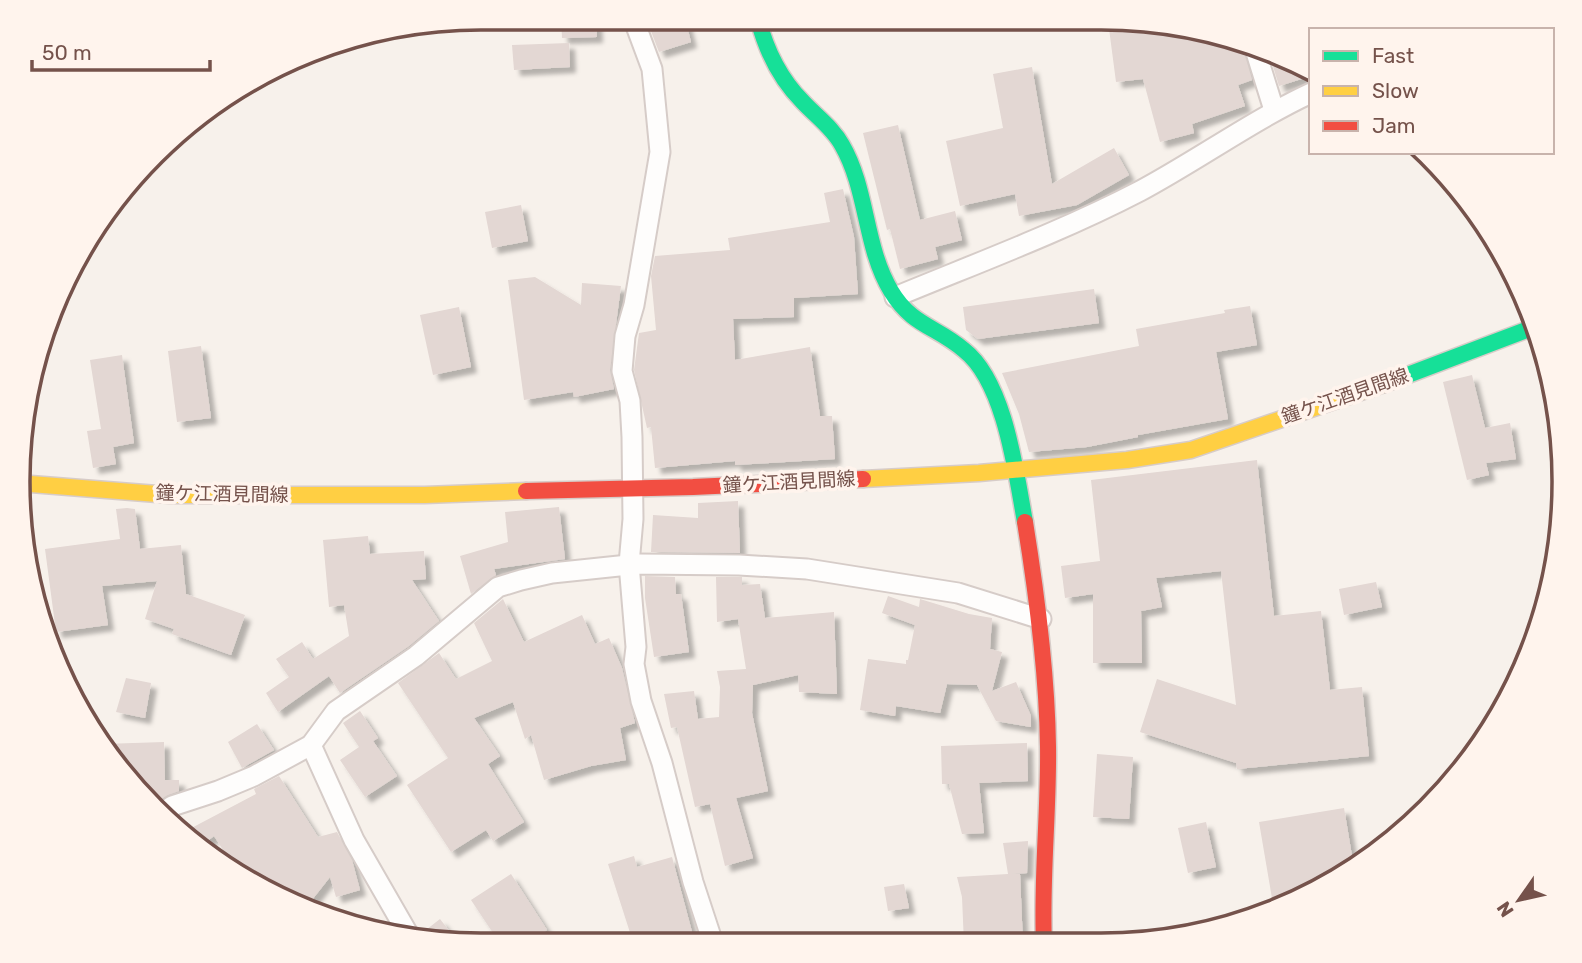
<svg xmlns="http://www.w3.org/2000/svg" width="1582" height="963" viewBox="0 0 1582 963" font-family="Rubik,'Noto Sans JP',sans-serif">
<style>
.building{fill:#e3d7d3;filter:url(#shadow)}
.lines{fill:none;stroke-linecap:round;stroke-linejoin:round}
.street-casing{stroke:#d6ccc8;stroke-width:23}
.fast-casing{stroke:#d7ccc8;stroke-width:19}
.slow-casing{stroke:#d7ccc8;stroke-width:19}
.jam-casing{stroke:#d7ccc8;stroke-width:19}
.street{stroke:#fefdfc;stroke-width:19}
.fast{stroke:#16e098;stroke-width:16}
.slow{stroke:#ffcf43;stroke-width:16}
.jam{stroke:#f24e42;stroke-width:16}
.labels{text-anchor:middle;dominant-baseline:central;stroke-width:7;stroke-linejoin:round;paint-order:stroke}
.street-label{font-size:19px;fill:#75524b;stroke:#fff4ed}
.rim{fill:none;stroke:#75524b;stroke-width:3.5}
</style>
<defs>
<filter id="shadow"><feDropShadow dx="6" dy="6" stdDeviation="2" flood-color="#0004"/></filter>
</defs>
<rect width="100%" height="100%" fill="#f7f1eb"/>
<!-- building -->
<g class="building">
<path d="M 561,18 L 596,18 L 597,37 L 562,38 Z"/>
<path d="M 646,18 L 685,19 L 691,42 L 659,52 Z"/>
<path d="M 1108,21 L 1161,21 L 1242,43 L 1252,80 L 1238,85 L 1245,106 L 1192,124 L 1194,133 L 1160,142 L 1143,79 L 1116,82 Z"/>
<path d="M 569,43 L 570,67 L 514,70 L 512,45 Z"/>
<path d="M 1268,50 L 1278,53 L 1311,72 L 1311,76 L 1279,86 Z"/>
<path d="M 1032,67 L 1052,184 L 1114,148 L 1129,175 L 1077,205 L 1019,216 L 1015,194 L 960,206 L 946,141 L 1003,128 L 993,74 Z"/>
<path d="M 898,125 L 920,220 L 955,211 L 962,240 L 935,247 L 938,259 L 900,269 L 890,229 L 887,230 L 863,133 Z"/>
<path d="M 843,189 L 854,237 L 858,294 L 794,298 L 794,317 L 733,319 L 735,360 L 810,347 L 820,416 L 832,416 L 835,459 L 735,465 L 735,461 L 655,468 L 651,427 L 647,428 L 634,370 L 639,333 L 656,330 L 651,276 L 655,256 L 730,250 L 728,238 L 830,222 L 824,193 Z"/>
<path d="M 521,205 L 528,241 L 492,248 L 485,212 Z"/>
<path d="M 535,277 L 581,305 L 582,283 L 621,286 L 610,370 L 614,389 L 574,397 L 573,392 L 524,400 L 508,280 Z"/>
<path d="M 1094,289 L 1099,323 L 978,339 L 966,330 L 963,307 Z"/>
<path d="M 1250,306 L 1257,345 L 1216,352 L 1228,419 L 1138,435 L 1138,437 L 1087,447 L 1029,452 L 1019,414 L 1002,373 L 1139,346 L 1136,329 L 1225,313 L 1224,310 Z"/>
<path d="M 459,307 L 471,367 L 433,375 L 420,315 Z"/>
<path d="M 201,346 L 211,418 L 177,422 L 168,351 Z"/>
<path d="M 122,355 L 134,443 L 113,447 L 116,464 L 93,468 L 87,431 L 101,429 L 90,360 Z"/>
<path d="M 1472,375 L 1485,428 L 1510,423 L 1516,459 L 1486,463 L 1489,475 L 1467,480 L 1443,382 Z"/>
<path d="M 1257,460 L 1274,616 L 1321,611 L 1330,690 L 1362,687 L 1369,756 L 1237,769 L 1236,763 L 1140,732 L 1157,679 L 1236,705 L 1221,571 L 1156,578 L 1162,607 L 1141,611 L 1142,663 L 1093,663 L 1093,594 L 1065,598 L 1061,566 L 1100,561 L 1091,480 Z"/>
<path d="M 738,501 L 740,553 L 651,552 L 653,515 L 698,518 L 698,503 Z"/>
<path d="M 559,507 L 565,559 L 494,569 L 496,575 L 471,594 L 460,556 L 508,542 L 505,512 Z"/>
<path d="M 127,508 L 135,509 L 140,549 L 181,545 L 186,594 L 245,615 L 231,655 L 172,634 L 174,629 L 145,619 L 157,581 L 102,586 L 108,625 L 56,632 L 45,549 L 120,539 L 116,509 Z"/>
<path d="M 368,536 L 370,554 L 424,551 L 426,579 L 412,580 L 439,621 L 409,646 L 340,693 L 329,676 L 278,712 L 266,693 L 289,677 L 276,659 L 302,642 L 313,659 L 349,636 L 344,605 L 329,607 L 323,540 Z"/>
<path d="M 645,576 L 675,577 L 676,594 L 681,594 L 689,652 L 654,657 L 645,598 Z"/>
<path d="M 716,577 L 742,577 L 742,585 L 760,584 L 765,618 L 834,612 L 837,694 L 799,692 L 798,675 L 753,685 L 752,713 L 768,791 L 736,798 L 753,858 L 725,866 L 710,804 L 695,807 L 677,727 L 671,728 L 664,694 L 694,691 L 698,719 L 719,717 L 720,687 L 717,671 L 746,669 L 738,619 L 717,622 Z"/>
<path d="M 1376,582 L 1382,607 L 1344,615 L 1339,589 Z"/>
<path d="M 888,596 L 919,607 L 920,599 L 969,614 L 992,618 L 990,649 L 1002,652 L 992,691 L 1016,682 L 1031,716 L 1031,727 L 996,721 L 977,685 L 947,684 L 940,713 L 896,706 L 895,716 L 860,710 L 868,659 L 906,664 L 906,660 L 908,660 L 915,625 L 882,613 Z"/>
<path d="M 503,599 L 524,642 L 582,615 L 595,644 L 609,638 L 622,668 L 635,723 L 620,728 L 626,760 L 591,766 L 544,780 L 531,735 L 525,739 L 513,702 L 474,718 L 500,756 L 488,764 L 524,822 L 493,841 L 486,830 L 451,852 L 407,785 L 448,758 L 398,683 L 439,653 L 456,679 L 492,661 L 474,623 Z"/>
<path d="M 126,678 L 151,683 L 145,718 L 116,712 Z"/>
<path d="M 360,711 L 378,738 L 373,741 L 397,776 L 365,797 L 340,760 L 359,747 L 343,723 Z"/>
<path d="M 257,724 L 274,750 L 242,768 L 228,742 Z"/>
<path d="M 164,742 L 165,780 L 179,780 L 179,791 L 168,795 L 153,804 L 113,764 L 103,744 Z"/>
<path d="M 1027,743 L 1028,781 L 979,783 L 984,833 L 962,834 L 949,784 L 942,784 L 941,746 Z"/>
<path d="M 1097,754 L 1133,757 L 1129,819 L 1093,817 Z"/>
<path d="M 279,776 L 318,837 L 337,832 L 352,860 L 360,890 L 336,897 L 330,877 L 304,910 L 237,871 L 214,836 L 198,848 L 182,833 L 256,794 L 254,789 Z"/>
<path d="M 1344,808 L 1354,868 L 1332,884 L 1274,910 L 1259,822 Z"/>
<path d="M 1206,822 L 1216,867 L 1188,873 L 1178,828 Z"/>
<path d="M 1028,841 L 1027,873 L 1012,874 L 1020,874 L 1023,944 L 964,944 L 962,897 L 957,877 L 1008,874 L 1003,843 Z"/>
<path d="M 634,856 L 637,867 L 672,857 L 695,943 L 633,942 L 608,864 Z"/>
<path d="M 511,874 L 547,930 L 528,942 L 499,942 L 471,900 Z"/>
<path d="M 904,884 L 909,908 L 888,911 L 884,887 Z"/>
<path d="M 440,919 L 458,942 L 423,942 L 422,933 Z"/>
</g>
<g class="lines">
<defs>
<g id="street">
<path d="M 633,18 L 652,69 L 660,152 L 634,305 L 625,336 L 622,371 L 630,401 L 632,437 L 633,519 L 629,564 L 636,647 L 634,664 L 641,701 L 662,763 L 693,882 L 713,943"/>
<path d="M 1254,46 L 1274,110"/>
<path d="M 895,297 C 977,263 1061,232 1140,191 C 1198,160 1251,121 1311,93"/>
<path d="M 311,745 L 354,840 L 411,939"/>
<path d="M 163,813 L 172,806 L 218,791 L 254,776 L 311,745 L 336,711 L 416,656 L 498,587 L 521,580 L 552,573 L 638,564 L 739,565 L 807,569 L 958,593 L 1041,619"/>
</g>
<g id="fast">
<path d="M 758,19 C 766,50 780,79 803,102 C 816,116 833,128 842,145 C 868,190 864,246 891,291 C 912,326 936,326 964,350 C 1005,382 1016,473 1025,522"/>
<path d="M 1384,384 L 1537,326"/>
</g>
<g id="slow">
<path d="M 863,479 L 979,473 L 1127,460 L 1191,450 L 1384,384"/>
<path d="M 18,483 L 170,495 L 425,495 L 526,491"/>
</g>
<g id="jam">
<path d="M 526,491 L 693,487 L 863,479"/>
<path d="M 1025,522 C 1037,596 1047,671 1048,746 C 1049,812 1041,878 1044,944"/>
</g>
</defs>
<!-- street casing -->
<use href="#street" class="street-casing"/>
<!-- fast casing -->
<use href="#fast" class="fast-casing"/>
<!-- slow casing -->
<use href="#slow" class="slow-casing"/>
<!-- jam casing -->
<use href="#jam" class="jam-casing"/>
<!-- street -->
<use href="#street" class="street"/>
<!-- fast -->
<use href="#fast" class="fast"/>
<!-- slow -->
<use href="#slow" class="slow"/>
<!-- jam -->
<use href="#jam" class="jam"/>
</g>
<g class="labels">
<!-- street labels -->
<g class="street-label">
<text transform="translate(1345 396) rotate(-19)">鐘ケ江酒見間線</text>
<text transform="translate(789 482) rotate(-3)">鐘ケ江酒見間線</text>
<text transform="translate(222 494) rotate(1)">鐘ケ江酒見間線</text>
</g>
</g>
<!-- crop -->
<path d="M0 0H1582V963H0ZM481 30H1101A451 451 0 0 1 1552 481V482A451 451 0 0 1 1101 933H481A451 451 0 0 1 30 482V481A451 451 0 0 1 481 30Z" fill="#fff4ed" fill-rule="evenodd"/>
<path class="rim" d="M481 30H1101A451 451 0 0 1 1552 481V482A451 451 0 0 1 1101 933H481A451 451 0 0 1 30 482V481A451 451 0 0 1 481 30Z"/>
<!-- legend -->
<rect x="1309" y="28" width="245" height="126" fill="#fff4ed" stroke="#c8b3ac" stroke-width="2"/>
<rect x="1323" y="51" width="35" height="10" fill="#16e098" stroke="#c8b3ac" stroke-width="2"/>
<text x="1372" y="63" font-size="21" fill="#75524b">Fast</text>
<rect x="1323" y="86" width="35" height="10" fill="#ffcf43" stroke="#c8b3ac" stroke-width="2"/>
<text x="1372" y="98" font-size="21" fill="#75524b">Slow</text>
<rect x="1323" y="121" width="35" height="10" fill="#f24e42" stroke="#c8b3ac" stroke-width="2"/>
<text x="1372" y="133" font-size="21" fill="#75524b">Jam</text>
<!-- north arrow -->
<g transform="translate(1519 900) rotate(236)" stroke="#fff4ed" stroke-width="5" paint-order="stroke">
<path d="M0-5L12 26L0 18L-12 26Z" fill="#75524b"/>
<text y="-10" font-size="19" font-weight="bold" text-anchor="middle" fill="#75524b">N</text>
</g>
<!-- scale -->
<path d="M32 60v10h178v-10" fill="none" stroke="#75524b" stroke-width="3.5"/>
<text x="42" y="60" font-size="21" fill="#75524b" stroke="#fff4ed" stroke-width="5" paint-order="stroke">50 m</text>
</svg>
